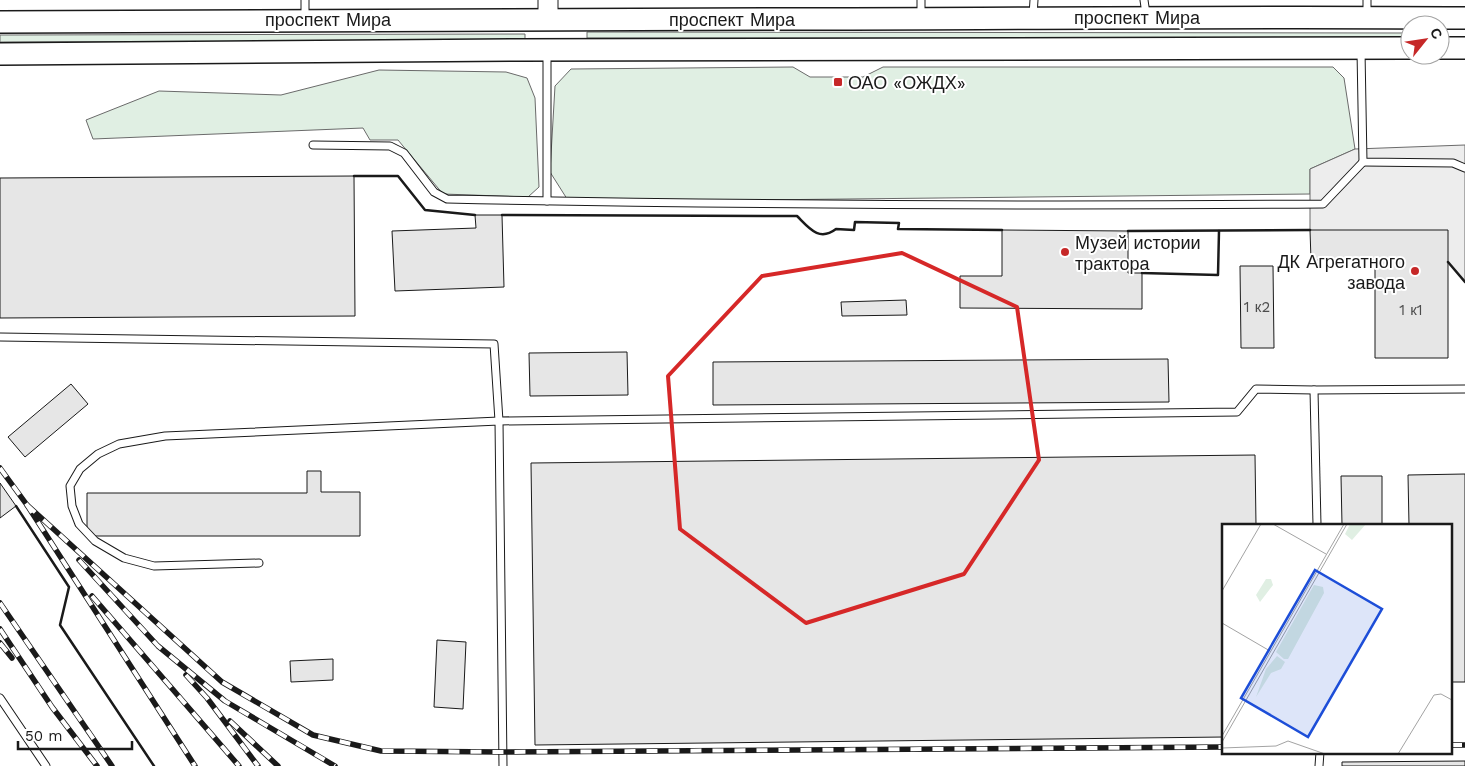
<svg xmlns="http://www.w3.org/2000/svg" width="1465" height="766" viewBox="0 0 1465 766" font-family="'Work Sans',sans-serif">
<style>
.green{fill:#e0efe3;stroke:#6a6a6a}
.parking{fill:#ededed;stroke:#6a6a6a}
.building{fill:#e6e6e6;stroke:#1a1a1a}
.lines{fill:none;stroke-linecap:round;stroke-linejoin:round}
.lane-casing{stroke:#1a1a1a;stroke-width:9}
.secondary-casing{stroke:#1a1a1a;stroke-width:21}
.primary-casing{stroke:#1a1a1a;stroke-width:24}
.lane{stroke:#fff;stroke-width:7}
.secondary{stroke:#fff;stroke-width:19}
.primary{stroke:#fff;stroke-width:21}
.rail-casing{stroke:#1a1a1a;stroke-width:5.5}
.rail{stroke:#fff;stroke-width:4;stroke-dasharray:11;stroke-linecap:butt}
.wall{stroke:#1a1a1a;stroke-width:2.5}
.marked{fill:none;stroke:#d62828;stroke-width:4;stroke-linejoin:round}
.poi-dot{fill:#c62828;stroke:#fff;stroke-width:2}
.labels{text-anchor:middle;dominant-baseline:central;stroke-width:4;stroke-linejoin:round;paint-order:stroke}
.number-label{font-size:15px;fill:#4d4d4d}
.street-label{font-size:18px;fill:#1a1a1a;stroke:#fff}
.poi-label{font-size:18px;fill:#1a1a1a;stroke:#fff;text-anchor:start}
.inset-road{fill:none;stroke:#a3a3a3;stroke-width:1}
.view{fill:#1d4ed8;fill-opacity:0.15;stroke:#1d4ed8;stroke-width:2.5}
.inset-edge{fill:none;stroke:#1a1a1a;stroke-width:2.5}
</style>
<rect width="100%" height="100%" fill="#fff"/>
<!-- green -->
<g class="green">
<path d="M 587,32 L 1410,33 L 1410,39 L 587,38 Z"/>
<path d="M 525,34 L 525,41 L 0,42 L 0,35 Z"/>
<path d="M 793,67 L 810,77 L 863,77 L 883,67 L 1333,67 L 1344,78 L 1355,149 L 1310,169 L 1310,194 L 569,202 L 550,172 L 555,86 L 571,69 Z"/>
<path d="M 379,70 L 506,72 L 527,78 L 535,98 L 539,187 L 528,197 L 443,194 L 398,140 L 370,140 L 363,128 L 93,139 L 86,120 L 159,91 L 281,95 Z"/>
</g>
<!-- parking -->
<path class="parking" d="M 1465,145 L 1465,282 L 1448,262 L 1310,230 L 1310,169 L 1355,149 Z"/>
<!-- building -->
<g class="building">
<path d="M 354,176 L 355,316 L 0,318 L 0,178 Z"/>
<path d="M 475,215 L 502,215 L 504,287 L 395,291 L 392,231 L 476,228 Z"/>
<path d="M 1002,230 L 1128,231 L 1128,273 L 1142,273 L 1142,309 L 960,308 L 960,276 L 1002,276 Z"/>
<path d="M 1310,230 L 1448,230 L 1448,358 L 1375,358 L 1375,260 L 1311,260 Z"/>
<path d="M 1240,266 L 1273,266 L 1274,348 L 1241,348 Z"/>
<path d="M 906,300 L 907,315 L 842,316 L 841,302 Z"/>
<path d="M 627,352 L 628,395 L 530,396 L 529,353 Z"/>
<path d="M 1168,359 L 1169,402 L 713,405 L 713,362 Z"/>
<path d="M 71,384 L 88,404 L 25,457 L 8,437 Z"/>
<path d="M 1255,455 L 1256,525 L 1224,525 L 1224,737 L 535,745 L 531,463 Z"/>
<path d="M 307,471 L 321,471 L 321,492 L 360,492 L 360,536 L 87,536 L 87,493 L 307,493 Z"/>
<path d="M 1465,474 L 1465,682 L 1451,682 L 1451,525 L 1409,525 L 1408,475 Z"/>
<path d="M 1341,476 L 1382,476 L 1382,525 L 1342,525 Z"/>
<path d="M 0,483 L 16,506 L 0,518 Z"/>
<path d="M 437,640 L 466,642 L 463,709 L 434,707 Z"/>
<path d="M 333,659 L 333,680 L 291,682 L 290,661 Z"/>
<path d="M 1465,761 L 1465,766 L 1342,766 L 1342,762 Z"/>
</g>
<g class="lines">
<defs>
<g id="lane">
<path d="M 305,0 L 305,19"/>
<path d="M 921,0 L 921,16"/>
<path d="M 1144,0 L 1146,14"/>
<path d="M 1367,0 L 1367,14"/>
<path d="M 1033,15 L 1034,0"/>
<path d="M 1361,51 L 1363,162 L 1453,163 L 1465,168"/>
<path d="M 313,145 L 390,146 L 404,153 L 434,192 L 447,199 C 739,205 1031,206 1323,204 L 1363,162"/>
<path d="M 547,201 L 547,51"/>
<path d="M 0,337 L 494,344 L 499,421 L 1237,412 L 1256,389 L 1314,390 L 1465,389"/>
<path d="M 1314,390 L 1317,525"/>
<path d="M 259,563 L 154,566 L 124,558 L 95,541 L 79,524 L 72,506 L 70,486 L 80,469 L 98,454 L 119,444 L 165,436 L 499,421 L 503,766"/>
<path d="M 0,698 L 46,766"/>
<path d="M 1319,766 L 1320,752"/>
</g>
<path id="secondary" d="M 548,0 L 548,19"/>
<g id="primary">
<path d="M 0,22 C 260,20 520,19 780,19 C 1009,19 1237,16 1465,18"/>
<path d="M 1440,48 L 1465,48"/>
<path d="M 0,54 L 515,50 L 1410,48"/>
</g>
</defs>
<!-- lane casing -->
<use href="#lane" class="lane-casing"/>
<!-- secondary casing -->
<use href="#secondary" class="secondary-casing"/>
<!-- primary casing -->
<use href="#primary" class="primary-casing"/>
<!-- lane -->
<use href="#lane" class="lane"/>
<!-- secondary -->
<use href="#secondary" class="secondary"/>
<!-- primary -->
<use href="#primary" class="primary"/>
<defs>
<g id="rail">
<path d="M 0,468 L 27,505 L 195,766"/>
<path d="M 27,505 L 222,682 L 313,735 L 381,751 L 502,752 L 1224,747"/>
<path d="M 79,560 L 158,646 L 225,701 L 335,766"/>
<path d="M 92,596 L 239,766"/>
<path d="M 0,603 L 112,766"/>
<path d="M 0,629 L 52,707 L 97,766"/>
<path d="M 0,643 L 12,658"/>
<path d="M 186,675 L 207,698 L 258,766"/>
<path d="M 230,721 L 278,766"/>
<path d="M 1451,745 L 1465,745"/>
</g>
</defs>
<!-- rail casing -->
<use href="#rail" class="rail-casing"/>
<!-- rail -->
<use href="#rail" class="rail"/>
<!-- wall -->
<g class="wall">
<path d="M 354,176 L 398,176 L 425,210 L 475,215"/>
<path d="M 502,215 L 797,216 C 809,228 819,242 836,229 L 854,230 L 855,222 L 899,223 L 898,229 L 1002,230"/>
<path d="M 1128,231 L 1310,230"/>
<path d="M 1448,262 L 1465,282"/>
<path d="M 1142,273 L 1218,275 L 1219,231"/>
<path d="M 16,506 L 69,587 L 60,625 L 154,766"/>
</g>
</g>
<!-- marked area -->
<path class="marked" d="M 902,253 L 1017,307 L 1039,460 L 964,574 L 806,623 L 680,529 L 668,376 L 762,276 Z"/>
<!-- markers -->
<g class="poi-dot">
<rect x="833" y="77" width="10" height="10" rx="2.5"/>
<circle cx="1065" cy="252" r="5"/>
<circle cx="1415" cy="271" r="5"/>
</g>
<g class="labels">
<!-- number labels -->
<g class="number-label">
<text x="1257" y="307">1 к2</text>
<text x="1411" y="310">1 к1</text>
</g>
<!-- street labels -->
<g class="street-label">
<text x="1137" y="17">проспект Мира</text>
<text x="328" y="19">проспект Мира</text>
<text x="732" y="19">проспект Мира</text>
</g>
<!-- poi labels -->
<g class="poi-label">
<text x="848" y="82">ОАО «ОЖДХ»</text>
<text x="1075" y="242">Музей истории<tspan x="1075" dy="21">трактора</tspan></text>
<text x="1405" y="261" text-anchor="end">ДК Агрегатного<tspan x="1405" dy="21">завода</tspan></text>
</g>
</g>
<!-- overview -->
<g transform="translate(1222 524)">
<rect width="230" height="230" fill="#fff"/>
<path d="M 128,0 L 144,0 L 130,16 L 123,10 ZM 44,55 L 49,55 L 51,61 L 38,78 L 34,71 ZM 92,61 L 101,63 L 102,69 L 66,135 L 62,135 L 54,128 ZM 55,132 L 63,138 L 59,145 L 49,149 L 34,173 L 44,145 Z" fill="#e0efe3"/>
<path class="inset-road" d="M 51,0 L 104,30M 0,67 L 39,0M 0,99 L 48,127M 0,212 L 122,0M 0,218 L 125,0M 0,224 L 54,222 L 66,217 L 103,230M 176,230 L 212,171 L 219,170 L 230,176"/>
<path class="view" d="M 93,46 L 160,85 L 86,213 L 19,174 Z"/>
<rect width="230" height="230" class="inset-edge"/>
</g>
<!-- north arrow -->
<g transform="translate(1425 40) rotate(60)"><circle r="24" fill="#ffffff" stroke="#a3a3a3"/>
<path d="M0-4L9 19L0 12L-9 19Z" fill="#c62828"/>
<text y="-8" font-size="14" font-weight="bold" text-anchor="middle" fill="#1a1a1a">С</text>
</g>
<!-- scale -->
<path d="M18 741v8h114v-8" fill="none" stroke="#1a1a1a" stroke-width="2.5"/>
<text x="25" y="741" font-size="15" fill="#1a1a1a" stroke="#ffffff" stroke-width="4" paint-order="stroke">50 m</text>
</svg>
